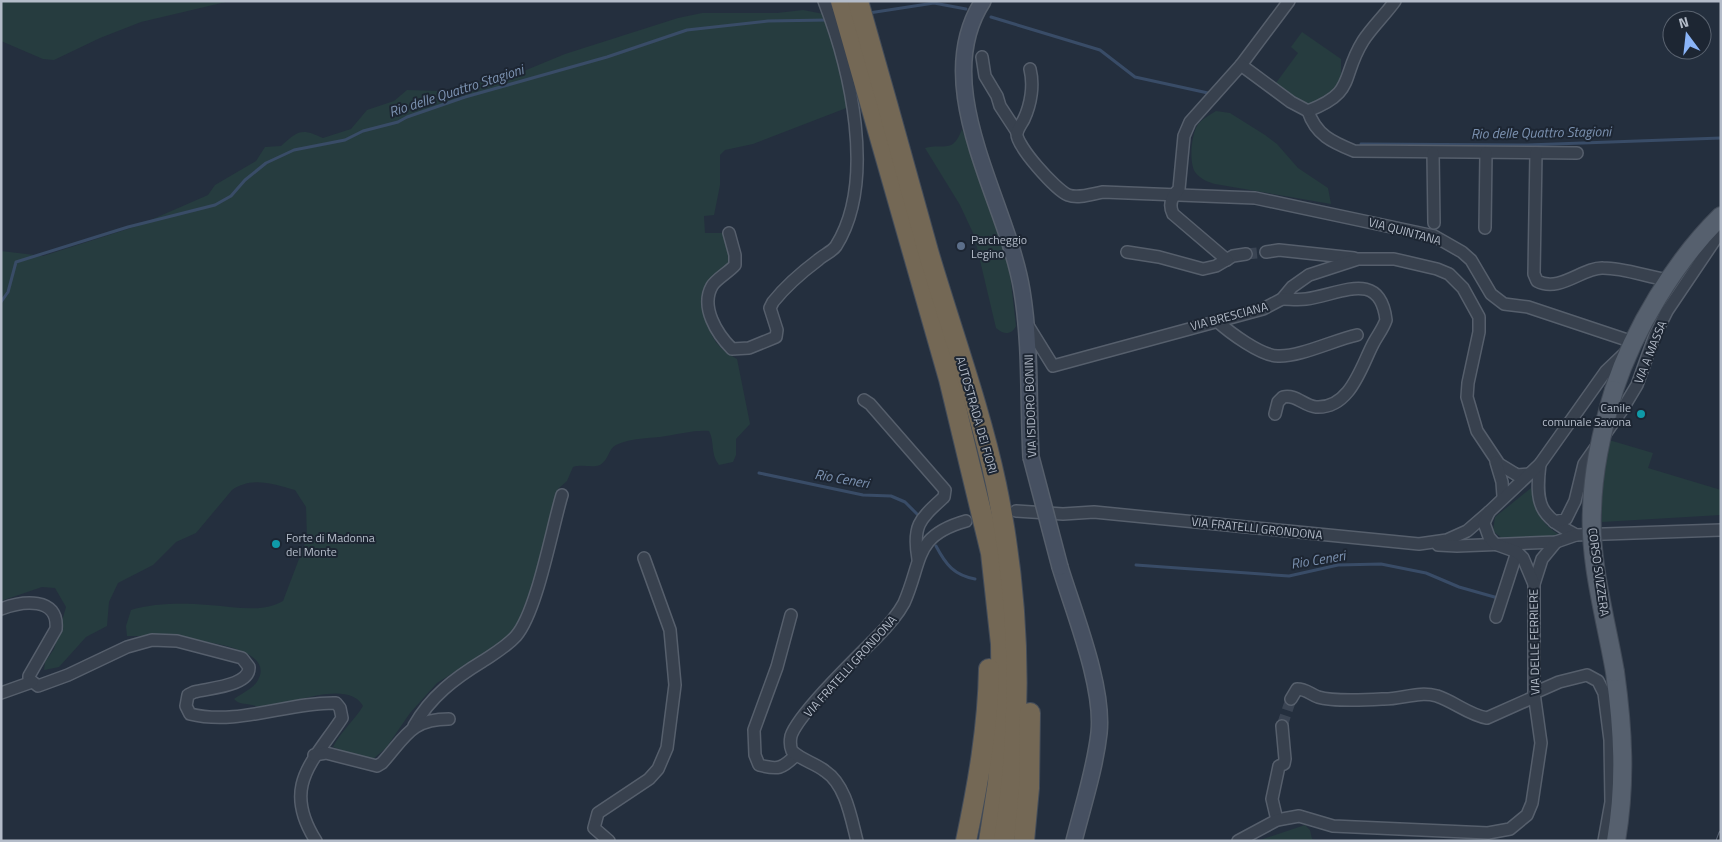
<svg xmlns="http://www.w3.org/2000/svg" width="1722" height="842" viewBox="0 0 1722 842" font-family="'Titillium Web',sans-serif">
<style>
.green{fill:#263c3f}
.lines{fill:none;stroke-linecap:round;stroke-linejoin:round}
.stream{stroke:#394c67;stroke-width:3}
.street-tunnel{stroke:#3a4453;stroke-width:11;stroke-dasharray:11 5.5;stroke-linecap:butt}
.street-casing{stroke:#565f6c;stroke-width:14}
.secondary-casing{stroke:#565f6c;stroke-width:18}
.primary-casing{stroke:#414a57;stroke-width:20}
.highway-casing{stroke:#434c59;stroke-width:22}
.street{stroke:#38414e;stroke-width:11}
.secondary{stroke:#465061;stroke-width:15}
.primary{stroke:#56606e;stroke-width:18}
.highway{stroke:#746855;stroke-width:20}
.rail-casing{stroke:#5a6575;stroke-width:5}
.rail{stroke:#1d2633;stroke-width:3;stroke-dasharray:9;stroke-linecap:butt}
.secondary-bridge-casing{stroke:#565f6c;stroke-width:18;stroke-linecap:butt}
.primary-bridge-casing{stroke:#414a57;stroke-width:20;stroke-linecap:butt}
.secondary-bridge{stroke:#465061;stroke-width:15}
.primary-bridge{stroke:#56606e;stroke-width:18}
.service-dot{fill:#5c6f8a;stroke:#1d2633;stroke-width:2}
.culture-dot{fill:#0f9aa8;stroke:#1d2633;stroke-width:2}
.labels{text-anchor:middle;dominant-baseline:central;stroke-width:4;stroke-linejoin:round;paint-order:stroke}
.street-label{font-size:12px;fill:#b4bcc9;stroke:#1d2633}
.poi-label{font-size:12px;fill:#b4bcc9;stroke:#1d2633;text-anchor:start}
.water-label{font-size:14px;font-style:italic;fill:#7c92b1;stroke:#1d2633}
</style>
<rect width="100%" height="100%" fill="#242f3e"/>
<!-- green -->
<g class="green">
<path d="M 1,1 L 230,1 L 141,22 L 100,38 L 54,60 L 43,59 L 1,41 Z"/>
<path d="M 803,10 L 824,14 L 831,27 L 849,107 L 753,144 L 725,150 L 720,155 L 720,185 L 714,215 L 704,216 L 705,233 L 725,233 L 729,247 L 729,262 L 704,290 C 708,322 705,342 737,359 L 750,424 L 736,439 L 736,455 L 733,462 L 719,465 C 710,454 715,442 709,431 C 693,430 681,434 666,436 C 650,439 632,437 616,445 C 608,449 609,460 600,465 C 593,468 582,464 573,467 L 567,481 L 558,489 L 535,577 L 516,628 L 501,643 L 437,683 L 410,713 L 386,748 L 373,759 L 366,759 L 333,747 C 341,731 354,721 363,706 C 348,679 292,704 267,707 C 262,708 257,706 252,705 C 244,703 240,705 234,699 C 241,694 254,688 258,680 C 281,638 148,636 127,636 L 126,626 L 131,610 C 155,603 183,603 208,605 C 233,606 261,614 283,601 L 307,538 L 306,507 L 295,490 C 273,484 252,476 232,490 L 196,533 L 176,542 L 153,565 L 118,583 L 109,602 L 107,626 L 86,637 L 59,667 L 44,670 L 45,662 L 54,649 L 66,607 L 55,588 L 42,587 L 1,601 L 1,251 L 43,256 L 137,226 L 208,195 L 215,185 L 256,161 L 265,147 L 281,146 C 298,130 302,128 323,138 L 351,129 L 367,110 L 394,101 L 407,90 L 440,91 L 519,73 L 565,54 L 678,18 L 702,13 L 777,13 Z"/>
<path d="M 1302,32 L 1341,59 L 1341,83 L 1337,92 L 1311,104 L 1301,101 L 1276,83 L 1298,53 L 1291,47 Z"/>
<path d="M 1216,111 L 1230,113 L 1265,135 L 1277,144 L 1298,168 L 1328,188 L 1331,204 L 1215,184 C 1208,182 1200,179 1195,172 C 1189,162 1191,137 1197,126 C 1201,119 1210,115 1216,111 Z"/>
<path d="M 962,129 L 1002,237 L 1010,274 L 1016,326 C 1011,336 1003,334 996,328 L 974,235 L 960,205 L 925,148 C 945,143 953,154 962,129 Z"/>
<path d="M 1609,440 L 1653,453 L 1648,468 L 1721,490 L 1721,515 L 1602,522 L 1602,482 Z"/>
<path d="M 1531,488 C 1535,509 1541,526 1562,536 L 1503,539 L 1493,531 L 1495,517 Z"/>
<path d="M 1305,825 L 1310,830 L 1312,839 L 1320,841 L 1257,841 Z"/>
</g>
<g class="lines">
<!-- stream -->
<g class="stream">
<path d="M 869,13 L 934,3 L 966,9"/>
<path d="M 991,17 L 1100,50 L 1135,77 L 1208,93"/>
<path d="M 1361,144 L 1527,145 L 1721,138"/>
<path d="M 1,302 L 8,292 L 16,262 L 128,227 L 215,205 L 231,196 L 245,180 L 266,163 L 294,150 L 345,140 L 363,131 L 398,122 L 407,117 L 465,97 L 607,57 L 687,30 L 768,21 L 828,20"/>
<path d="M 759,473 L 863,495 L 891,496 L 905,502 L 917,514"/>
<path d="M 936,546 C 946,565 954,575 975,579"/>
<path d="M 1136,565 L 1289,576 L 1338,565 L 1381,564 L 1426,573 L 1459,587 L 1498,598"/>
</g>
<!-- street-tunnel -->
<g class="street-tunnel">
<path d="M 1246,254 L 1266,252"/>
<path d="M 1282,726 L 1291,699"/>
</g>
<defs>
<g id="street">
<path d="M 982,57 L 985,76 L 997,96 L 1000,106 L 1017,132"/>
<path d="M 1241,65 L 1289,1"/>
<path d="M 1030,69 C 1034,85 1031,104 1024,119 C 1022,123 1018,128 1017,133 C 1015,145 1056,190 1068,195 C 1078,199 1092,194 1103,192 L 1255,198 L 1434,236 L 1462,252 L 1471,260 L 1491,294 L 1504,304 L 1528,307 L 1633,342"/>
<path d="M 1308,111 C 1316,135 1332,142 1354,151 L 1577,153"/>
<path d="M 1308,111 C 1357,92 1340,78 1363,41 C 1372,27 1385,15 1395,1"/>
<path d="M 1433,153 L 1434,223"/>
<path d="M 1536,153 L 1534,274 L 1537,281 C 1560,293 1583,267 1603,268 C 1625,268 1647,277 1668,280"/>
<path d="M 1485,228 L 1486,153"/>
<path d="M 729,233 L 735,255 L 735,265 C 729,272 716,279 712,286 C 700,307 717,334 732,349 L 749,348 L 776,337 L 777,330 L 770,308 L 773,302 C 785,287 802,272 818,260 C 823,255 832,252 836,246 C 877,181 850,68 824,1"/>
<path d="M 1127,252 L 1159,257 L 1203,269 L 1216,266 L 1233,256 L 1246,254"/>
<path d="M 1266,252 L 1279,250 L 1354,258"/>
<path d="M 1227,260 L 1173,214 C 1168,204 1172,196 1179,189 L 1184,136 L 1190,122 L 1241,65 L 1291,102 L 1308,111"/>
<path d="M 1217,321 C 1229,332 1261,356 1278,356 C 1300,357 1334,340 1357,335"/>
<path d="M 1027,324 L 1053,366 L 1263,309 L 1282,299 L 1292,287 L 1309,275 L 1358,259 L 1394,259 L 1437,269 L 1449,274 L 1463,288 L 1479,317 L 1479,332 L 1468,383 L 1467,397 L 1477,431 L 1499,464 L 1517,475 L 1529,474"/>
<path d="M 864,400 L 870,404 L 945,490 L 944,497 C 920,519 912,525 918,559"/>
<path d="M 1275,414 L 1278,402 L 1283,397 C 1296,394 1304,406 1316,407 C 1350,409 1361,367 1373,344 C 1377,336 1383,329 1386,320 C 1380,268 1339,295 1306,299 C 1298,300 1290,299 1282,299"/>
<path d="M 1496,462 L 1502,482 L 1503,496"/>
<path d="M 1540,464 C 1535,504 1539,516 1576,535"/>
<path d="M 1016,511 L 1063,514 L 1094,512 L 1419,544 L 1447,540 L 1467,531 L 1489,512 L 1540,464 L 1606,371 L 1626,352"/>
<path d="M 1554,522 L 1566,519 L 1575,501 L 1584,464 L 1622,410 L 1637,385 L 1655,335 L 1667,311 L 1721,231"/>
<path d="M 1438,545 L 1457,546 L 1556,542 L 1576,535 L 1721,530"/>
<path d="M 1534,584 L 1542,559 L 1556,542"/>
<path d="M 1,609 C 22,601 59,596 56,629 L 29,676 L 29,679 L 38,686 L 68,675 L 127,647 L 152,640 L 177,641 L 242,658 L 249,667 C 250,686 209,688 194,692 L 188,695 L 186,706 L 190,714 C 238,726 288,702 336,703 L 340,708 L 342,718 C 313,762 281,786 316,841"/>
<path d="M 791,615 L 777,667 L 754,730 L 755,755 L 759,765 C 778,770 782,769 796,755"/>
<path d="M 1496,617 L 1517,552"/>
<path d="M 1,693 L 32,682"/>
<path d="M 1534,693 L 1559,682 L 1587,675 L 1598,681 L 1604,693 L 1610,740 L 1611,802 L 1604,841"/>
<path d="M 1291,699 L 1297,689 C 1306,689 1310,694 1318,697 C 1334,702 1366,700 1384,699 C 1403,699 1418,691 1437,696 C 1455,702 1469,715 1487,718 L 1534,697"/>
<path d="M 414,726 C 430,697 455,678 483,661 C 495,653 506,647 516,636 C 537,612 552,528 562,495"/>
<path d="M 314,755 L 326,753 L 377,766 L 382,763 C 405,738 410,719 449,719"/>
<path d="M 1277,820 L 1272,799 L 1279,766 L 1284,764 L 1285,759 L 1282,726"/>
<path d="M 609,841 L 594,828 L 598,813 L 649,779 L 658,769 L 667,748 L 675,685 L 670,630 L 644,558"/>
<path d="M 857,841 C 851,818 846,785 825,771 C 815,763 801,760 792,751 C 790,746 790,741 791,736 C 798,714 857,657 876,638 C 886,628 897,616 904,603 C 923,560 913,536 966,521"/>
<path d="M 1238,841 L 1277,820 L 1299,816 L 1333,826 L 1488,833 L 1510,829 L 1527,815 L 1532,803 L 1541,743 L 1534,693 L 1534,584 L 1523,558 L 1517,552 L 1495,544 L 1489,537 L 1484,523 L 1489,512"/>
</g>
<g id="secondary">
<path d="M 983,1 C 927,87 1008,202 1022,291 C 1031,346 1028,402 1031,457"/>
<path d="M 1060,567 C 1074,613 1104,686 1099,733 C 1095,769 1083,805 1074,841"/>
</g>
<g id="primary">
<path d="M 1614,390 C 1634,329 1675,261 1721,216"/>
<path d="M 1615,672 C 1623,729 1626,783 1616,841"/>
</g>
<g id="highway">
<path d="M 841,1 L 949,379 L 991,553 L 1001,644 L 1002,721 L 998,783 L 989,841"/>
<path d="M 858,1 C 882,84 905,168 928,251 C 951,329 979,405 996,484 C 1021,603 1023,721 1004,841"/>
<path d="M 966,841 C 978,784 988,727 989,669"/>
<path d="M 1024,841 L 1029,788 L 1030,713"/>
</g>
</defs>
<!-- street casing -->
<use href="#street" class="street-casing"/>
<!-- secondary casing -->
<use href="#secondary" class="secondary-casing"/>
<!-- primary casing -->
<use href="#primary" class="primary-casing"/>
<!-- highway casing -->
<use href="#highway" class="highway-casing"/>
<!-- street -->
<use href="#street" class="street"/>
<!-- secondary -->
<use href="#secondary" class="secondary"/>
<!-- primary -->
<use href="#primary" class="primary"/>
<!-- highway -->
<use href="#highway" class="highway"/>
<defs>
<path id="rail" d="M 1718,841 L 1721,833"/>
</defs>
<!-- rail casing -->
<use href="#rail" class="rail-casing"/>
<!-- rail -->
<use href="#rail" class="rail"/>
<defs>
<path id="secondary-bridge" d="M 1031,457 L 1060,567"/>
<path id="primary-bridge" d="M 1614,390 C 1602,429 1593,468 1592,509 C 1589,561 1606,620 1615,672"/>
</defs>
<!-- secondary-bridge casing -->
<use href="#secondary-bridge" class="secondary-bridge-casing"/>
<!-- primary-bridge casing -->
<use href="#primary-bridge" class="primary-bridge-casing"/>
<!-- secondary-bridge -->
<use href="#secondary-bridge" class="secondary-bridge"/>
<!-- primary-bridge -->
<use href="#primary-bridge" class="primary-bridge"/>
</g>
<!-- markers -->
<circle class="service-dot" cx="961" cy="246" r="5"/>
<g class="culture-dot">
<circle cx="1641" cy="414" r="5"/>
<circle cx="276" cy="544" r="5"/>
</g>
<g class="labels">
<!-- street labels -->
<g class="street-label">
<text transform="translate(1405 231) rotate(15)">VIA QUINTANA</text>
<text transform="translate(1229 316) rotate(-15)">VIA BRESCIANA</text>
<text transform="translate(1650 352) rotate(-68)">VIA A MASSA</text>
<text transform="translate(1030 406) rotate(-92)">VIA ISIDORO BONINI</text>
<text transform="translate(977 415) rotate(74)">AUTOSTRADA DEI FIORI</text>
<text transform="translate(1257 528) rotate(6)">VIA FRATELLI GRONDONA</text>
<text transform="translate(1599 572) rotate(82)">CORSO SVIZZERA</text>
<text transform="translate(1534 642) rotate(-91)">VIA DELLE FERRIERE</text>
<text transform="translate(850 666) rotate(-48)">VIA FRATELLI GRONDONA</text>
</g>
<!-- poi labels -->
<g class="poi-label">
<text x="971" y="239">Parcheggio<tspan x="971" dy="14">Legino</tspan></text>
<text x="1631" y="407" text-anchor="end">Canile<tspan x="1631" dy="14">comunale Savona</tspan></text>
<text x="286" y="537">Forte di Madonna<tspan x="286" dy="14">del Monte</tspan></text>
</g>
<!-- water labels -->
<g class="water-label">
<text transform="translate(456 90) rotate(-18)">Rio delle Quattro Stagioni</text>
<text transform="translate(1541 132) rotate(-1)">Rio delle Quattro Stagioni</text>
<text transform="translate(842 478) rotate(10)">Rio Ceneri</text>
<text transform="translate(1318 559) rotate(-9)">Rio Ceneri</text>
</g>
</g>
<!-- border -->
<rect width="1722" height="842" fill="none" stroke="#b4bcc9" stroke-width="5"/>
<!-- north arrow -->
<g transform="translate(1687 35) rotate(345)"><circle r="24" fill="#1d2633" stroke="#59626f"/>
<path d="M0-4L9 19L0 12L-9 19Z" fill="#8ab4f8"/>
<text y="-8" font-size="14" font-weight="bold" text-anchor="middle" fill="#b4bcc9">N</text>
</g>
</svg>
